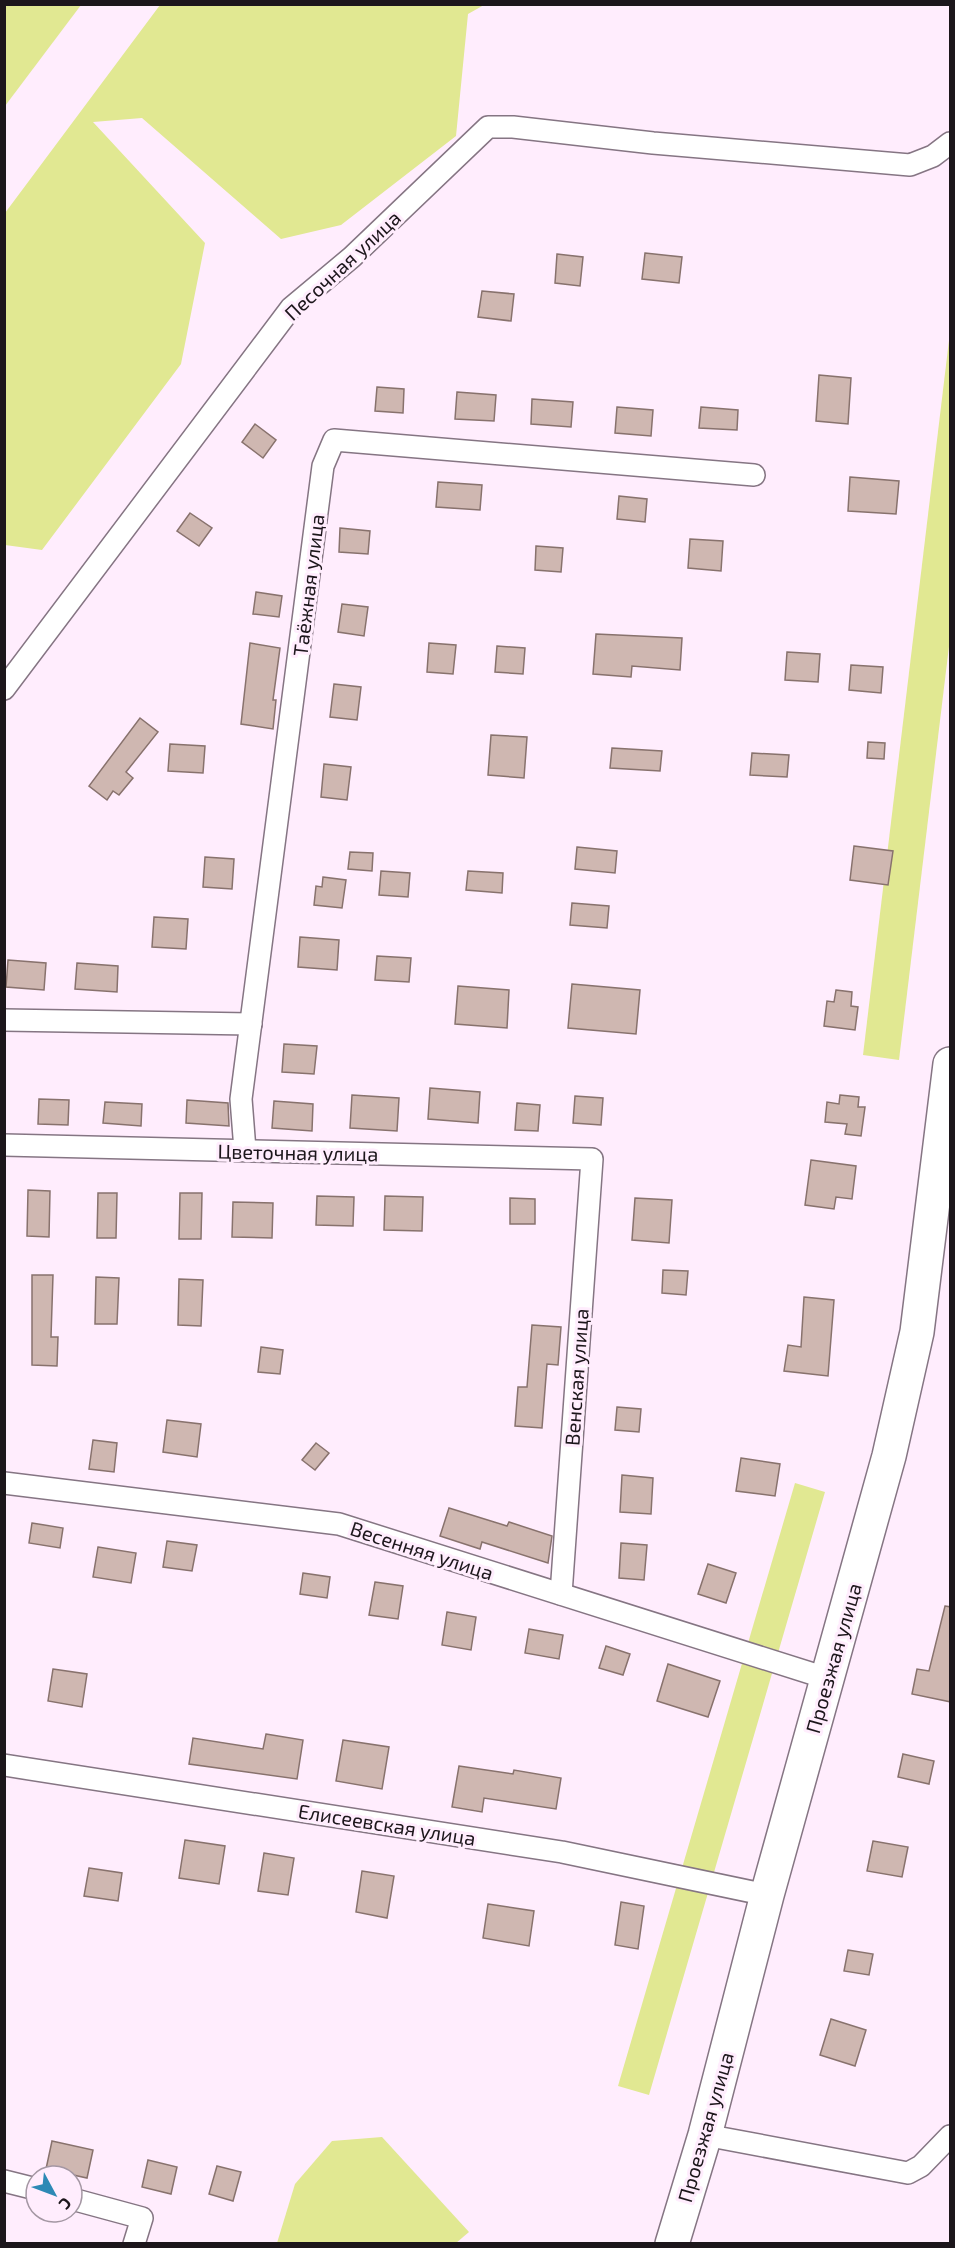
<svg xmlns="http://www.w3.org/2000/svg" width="955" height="2248" viewBox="0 0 955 2248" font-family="'Exo 2',sans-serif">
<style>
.green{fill:#e1e892}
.building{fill:#cfb7b1;stroke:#88726d;stroke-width:1.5}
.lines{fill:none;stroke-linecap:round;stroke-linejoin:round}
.street-casing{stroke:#857583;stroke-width:24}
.primary-casing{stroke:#857583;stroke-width:36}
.street{stroke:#fff;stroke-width:21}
.primary{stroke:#fff;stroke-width:33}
.labels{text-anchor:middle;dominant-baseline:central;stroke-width:6;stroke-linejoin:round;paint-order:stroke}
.street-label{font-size:20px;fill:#1c161b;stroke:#ffedfd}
</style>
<rect width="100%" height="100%" fill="#ffedfd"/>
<!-- green -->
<g class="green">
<path d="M 5,4 L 81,5 L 5,106 L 4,5 Z"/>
<path d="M 160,5 L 484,5 L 468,14 L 456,136 L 341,225 L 281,239 L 142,118 L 93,122 L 205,243 L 181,364 L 42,550 L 5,545 L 5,213 Z"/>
<path d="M 950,332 L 950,638 L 899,1060 L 863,1055 Z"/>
<path d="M 795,1483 L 825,1492 L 649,2095 L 618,2086 Z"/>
<path d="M 382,2137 L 469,2232 L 456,2243 L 277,2243 L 295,2184 L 332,2141 Z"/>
</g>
<!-- building -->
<g class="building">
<path d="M 645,253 L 682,257 L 679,283 L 642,279 Z"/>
<path d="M 557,254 L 583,257 L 580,286 L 555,283 Z"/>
<path d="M 482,291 L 514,294 L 511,321 L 478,317 Z"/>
<path d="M 819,375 L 851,378 L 848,424 L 816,421 Z"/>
<path d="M 377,387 L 404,389 L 403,413 L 375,411 Z"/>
<path d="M 457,392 L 496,395 L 494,421 L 455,419 Z"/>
<path d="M 532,399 L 573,402 L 571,427 L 531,424 Z"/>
<path d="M 617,407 L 653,410 L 651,436 L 615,433 Z"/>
<path d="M 701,407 L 738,410 L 737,430 L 699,428 Z"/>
<path d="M 255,424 L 276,440 L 263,458 L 242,442 Z"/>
<path d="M 850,477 L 899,481 L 896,514 L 848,511 Z"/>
<path d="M 438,482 L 482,485 L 480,510 L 436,507 Z"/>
<path d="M 619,496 L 647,499 L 645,522 L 617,519 Z"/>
<path d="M 190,513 L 212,528 L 199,546 L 177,531 Z"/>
<path d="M 340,528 L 370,531 L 368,554 L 339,552 Z"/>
<path d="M 690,539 L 723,541 L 721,571 L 688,568 Z"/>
<path d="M 536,546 L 563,548 L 561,572 L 535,570 Z"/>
<path d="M 256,592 L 282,596 L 279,617 L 253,614 Z"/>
<path d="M 342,604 L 368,607 L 364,636 L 338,632 Z"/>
<path d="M 596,634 L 682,638 L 680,670 L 632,666 L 631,677 L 593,674 Z"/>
<path d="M 250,643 L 280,648 L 273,700 L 276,700 L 273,729 L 241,724 Z"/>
<path d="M 429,643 L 456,645 L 453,674 L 427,672 Z"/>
<path d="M 497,646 L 525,648 L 523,674 L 495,672 Z"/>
<path d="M 787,652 L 820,654 L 818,682 L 785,680 Z"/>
<path d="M 851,665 L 883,667 L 881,693 L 849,690 Z"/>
<path d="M 334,684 L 361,687 L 357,720 L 330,717 Z"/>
<path d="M 140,718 L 158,732 L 126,772 L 133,778 L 119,795 L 113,791 L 107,800 L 89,786 Z"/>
<path d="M 491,735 L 527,737 L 524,778 L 488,775 Z"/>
<path d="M 868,742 L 885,743 L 884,759 L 867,758 Z"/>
<path d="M 170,744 L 205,746 L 203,773 L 168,771 Z"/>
<path d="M 612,748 L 662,751 L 660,771 L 610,768 Z"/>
<path d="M 752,753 L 789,755 L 787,777 L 750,775 Z"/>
<path d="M 324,764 L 351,767 L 347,800 L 321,797 Z"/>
<path d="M 854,846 L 893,851 L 888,885 L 850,880 Z"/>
<path d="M 577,847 L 617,851 L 615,873 L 575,869 Z"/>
<path d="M 350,852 L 373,853 L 372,871 L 348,869 Z"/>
<path d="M 205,857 L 234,859 L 232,889 L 203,887 Z"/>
<path d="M 381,871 L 410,873 L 408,897 L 379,895 Z"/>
<path d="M 468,871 L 503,873 L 502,893 L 466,890 Z"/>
<path d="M 323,877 L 346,880 L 342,908 L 314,905 L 316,886 L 322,887 Z"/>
<path d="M 572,903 L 609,906 L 607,928 L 570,925 Z"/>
<path d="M 154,917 L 188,919 L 186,949 L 152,947 Z"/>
<path d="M 300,937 L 339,940 L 337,970 L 298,967 Z"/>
<path d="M 377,956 L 411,958 L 409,982 L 375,980 Z"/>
<path d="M 8,960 L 46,963 L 44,990 L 6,987 Z"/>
<path d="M 77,963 L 118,966 L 117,992 L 75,989 Z"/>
<path d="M 572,984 L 640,990 L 636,1034 L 568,1028 Z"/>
<path d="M 458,986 L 509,990 L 507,1028 L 455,1024 Z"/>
<path d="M 836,990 L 852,992 L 851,1006 L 858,1007 L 855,1030 L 824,1026 L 827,1001 L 834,1002 Z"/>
<path d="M 284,1044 L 317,1046 L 314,1074 L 282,1072 Z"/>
<path d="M 430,1088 L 480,1092 L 478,1123 L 428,1119 Z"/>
<path d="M 352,1095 L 399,1098 L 397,1131 L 350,1128 Z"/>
<path d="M 840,1095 L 859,1097 L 858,1107 L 865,1107 L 861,1136 L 845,1134 L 847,1124 L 825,1122 L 827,1102 L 839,1104 Z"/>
<path d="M 575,1096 L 603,1098 L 601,1125 L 573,1123 Z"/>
<path d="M 39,1099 L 69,1100 L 68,1125 L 38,1124 Z"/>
<path d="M 187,1100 L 228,1103 L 229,1126 L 186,1123 Z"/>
<path d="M 274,1101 L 313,1104 L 312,1131 L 272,1128 Z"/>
<path d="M 105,1102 L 142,1104 L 141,1126 L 103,1123 Z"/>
<path d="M 517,1103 L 540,1105 L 538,1131 L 515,1130 Z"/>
<path d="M 811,1160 L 856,1166 L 852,1199 L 836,1197 L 834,1209 L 805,1205 Z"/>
<path d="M 28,1190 L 50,1191 L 49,1237 L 27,1236 Z"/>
<path d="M 98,1193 L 117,1193 L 116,1238 L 97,1238 Z"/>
<path d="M 180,1193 L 202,1193 L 201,1239 L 179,1239 Z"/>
<path d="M 317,1196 L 354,1197 L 353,1226 L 316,1225 Z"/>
<path d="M 385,1196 L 423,1197 L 422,1231 L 384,1230 Z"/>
<path d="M 510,1198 L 535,1199 L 535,1224 L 510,1224 Z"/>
<path d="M 635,1198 L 672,1200 L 669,1243 L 632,1240 Z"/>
<path d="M 233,1202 L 273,1203 L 272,1238 L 232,1237 Z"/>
<path d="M 663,1270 L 688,1271 L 686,1295 L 662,1293 Z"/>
<path d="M 32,1275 L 53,1275 L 51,1337 L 58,1337 L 57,1366 L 32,1365 Z"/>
<path d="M 96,1277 L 119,1278 L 117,1324 L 95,1324 Z"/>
<path d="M 179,1279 L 203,1280 L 201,1326 L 178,1325 Z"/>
<path d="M 804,1297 L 834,1300 L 828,1376 L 784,1371 L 788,1345 L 801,1347 Z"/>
<path d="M 532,1325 L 561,1327 L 558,1365 L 547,1364 L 542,1428 L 515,1426 L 518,1387 L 527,1387 Z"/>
<path d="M 261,1347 L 283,1350 L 280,1374 L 258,1372 Z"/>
<path d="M 617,1407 L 641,1409 L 639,1432 L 615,1430 Z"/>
<path d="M 167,1420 L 201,1424 L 197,1457 L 163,1452 Z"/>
<path d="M 93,1440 L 117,1443 L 114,1472 L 89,1469 Z"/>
<path d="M 316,1443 L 329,1453 L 315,1470 L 302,1460 Z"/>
<path d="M 741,1458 L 780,1464 L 775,1496 L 736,1491 Z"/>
<path d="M 622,1475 L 653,1478 L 651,1514 L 620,1512 Z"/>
<path d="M 449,1508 L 507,1526 L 509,1522 L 552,1536 L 548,1563 L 482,1542 L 480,1549 L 440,1536 Z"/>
<path d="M 32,1523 L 63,1528 L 60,1548 L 29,1543 Z"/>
<path d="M 167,1541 L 197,1545 L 192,1571 L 163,1567 Z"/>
<path d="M 621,1543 L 647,1545 L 644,1580 L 619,1578 Z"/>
<path d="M 98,1547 L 136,1553 L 131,1583 L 93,1577 Z"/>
<path d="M 708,1564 L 736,1573 L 726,1603 L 698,1594 Z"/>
<path d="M 303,1573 L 330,1577 L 327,1598 L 300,1594 Z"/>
<path d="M 375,1582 L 403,1586 L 398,1619 L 369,1615 Z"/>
<path d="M 945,1606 L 951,1607 L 951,1702 L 912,1694 L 917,1669 L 929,1671 Z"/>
<path d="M 447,1612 L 476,1617 L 471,1650 L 442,1645 Z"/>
<path d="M 529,1629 L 563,1635 L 559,1659 L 525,1653 Z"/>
<path d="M 606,1646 L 630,1654 L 623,1675 L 599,1668 Z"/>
<path d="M 668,1664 L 720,1681 L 708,1717 L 657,1701 Z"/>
<path d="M 53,1669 L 87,1674 L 82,1707 L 48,1701 Z"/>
<path d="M 266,1734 L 303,1740 L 297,1779 L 189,1764 L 193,1738 L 263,1749 Z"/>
<path d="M 343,1740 L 389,1747 L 382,1789 L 336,1781 Z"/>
<path d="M 903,1754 L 934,1761 L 929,1784 L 898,1777 Z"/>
<path d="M 459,1766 L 513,1774 L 514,1770 L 561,1778 L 556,1809 L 484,1798 L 482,1812 L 452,1807 Z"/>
<path d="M 185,1840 L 225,1846 L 219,1884 L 179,1878 Z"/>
<path d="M 873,1841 L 908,1847 L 902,1877 L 867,1871 Z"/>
<path d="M 264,1853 L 294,1858 L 288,1895 L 258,1891 Z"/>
<path d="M 89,1868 L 122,1873 L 118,1901 L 84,1896 Z"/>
<path d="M 362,1871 L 394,1876 L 387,1918 L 356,1912 Z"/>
<path d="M 621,1902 L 644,1906 L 638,1949 L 615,1945 Z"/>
<path d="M 488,1904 L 534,1911 L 529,1946 L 483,1938 Z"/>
<path d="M 848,1950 L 873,1954 L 869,1975 L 844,1971 Z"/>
<path d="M 831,2019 L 866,2030 L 855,2066 L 820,2055 Z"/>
<path d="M 52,2141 L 93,2150 L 87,2178 L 46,2169 Z"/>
<path d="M 148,2160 L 177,2167 L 171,2194 L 142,2187 Z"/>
<path d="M 217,2166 L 241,2172 L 233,2201 L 209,2194 Z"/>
</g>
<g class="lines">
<defs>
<g id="street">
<path d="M 4,689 L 291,308 L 352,257 L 488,127 L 513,127 L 653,143 L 910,165 L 933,156 L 950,143"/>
<path d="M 4,1020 L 251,1024"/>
<path d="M 4,1145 L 592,1159 L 561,1594"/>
<path d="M 245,1150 L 241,1099 L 323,466 L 334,440 L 754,475"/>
<path d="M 4,1483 L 339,1524 L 826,1678"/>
<path d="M 4,1765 L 562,1852 L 767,1895"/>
<path d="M 705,2135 L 908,2173 L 921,2166 L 950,2136"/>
<path d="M 4,2181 L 36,2189"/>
<path d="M 72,2199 L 142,2218 L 134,2244"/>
</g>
<path id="primary" d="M 672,2244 L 705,2135 L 767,1895 L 889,1456 L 917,1332 L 950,1064"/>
</defs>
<!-- street casing -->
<use href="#street" class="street-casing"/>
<!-- primary casing -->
<use href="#primary" class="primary-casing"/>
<!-- street -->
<use href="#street" class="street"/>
<!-- primary -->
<use href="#primary" class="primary"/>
</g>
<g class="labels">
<!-- street labels -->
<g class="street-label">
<text transform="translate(342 265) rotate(-43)">Песочная улица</text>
<text transform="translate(308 585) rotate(-83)">Таёжная улица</text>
<text transform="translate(298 1152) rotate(1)">Цветочная улица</text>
<text transform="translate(576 1377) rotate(-86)">Венская улица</text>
<text transform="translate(422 1550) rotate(18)">Весенняя улица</text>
<text transform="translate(833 1658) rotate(-74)">Проезжая улица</text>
<text transform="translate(387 1824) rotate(9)">Елисеевская улица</text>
<text transform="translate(705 2127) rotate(-74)">Проезжая улица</text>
</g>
</g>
<!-- border -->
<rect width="955" height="2248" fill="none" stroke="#1c161b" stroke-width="12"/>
<!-- north arrow -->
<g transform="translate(54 2194) rotate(131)"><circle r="28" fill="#ffedfd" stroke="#a497a3" stroke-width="1.5"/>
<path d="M0-4.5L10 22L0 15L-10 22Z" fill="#2d89b5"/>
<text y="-9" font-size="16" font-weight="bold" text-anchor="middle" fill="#1c161b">С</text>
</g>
</svg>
